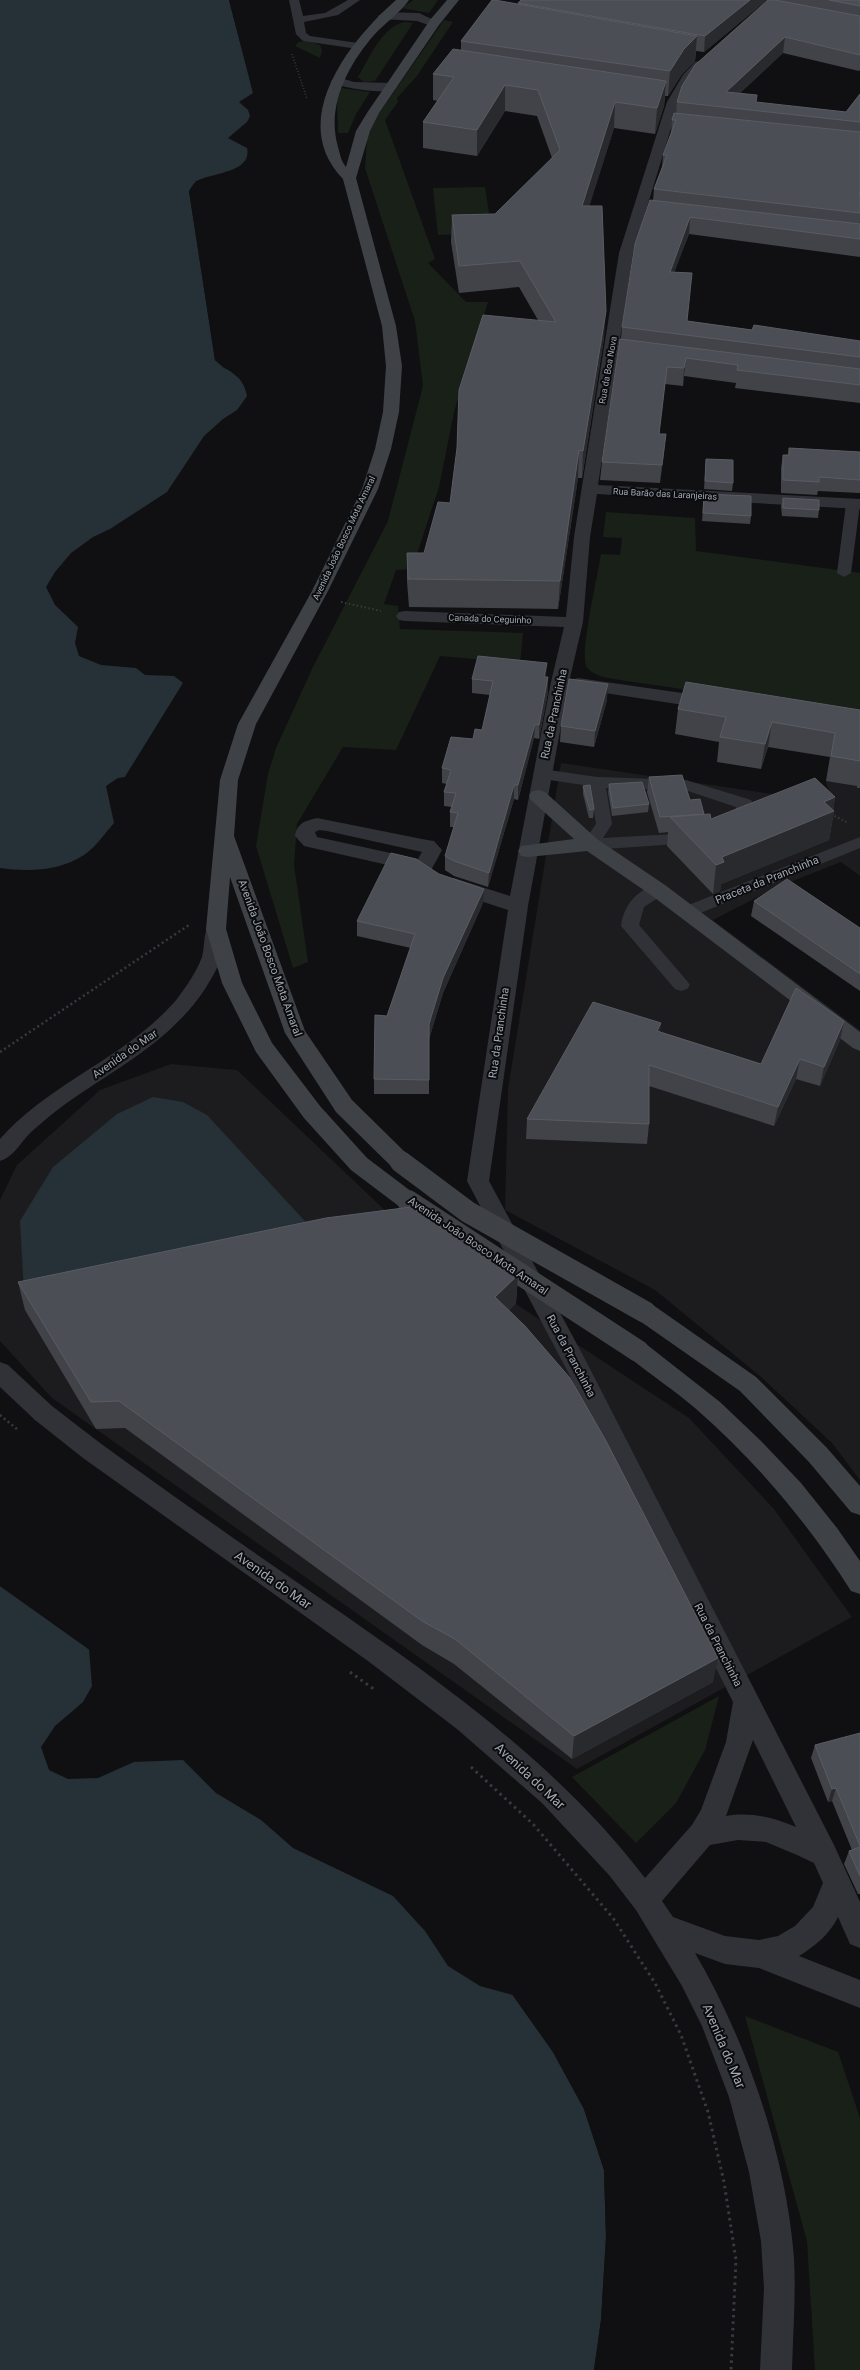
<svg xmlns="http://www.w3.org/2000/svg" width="860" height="2370" viewBox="0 0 860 2370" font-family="Roboto,sans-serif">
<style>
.built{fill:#1c1c1f}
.green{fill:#182018}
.water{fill:#253136}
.pier{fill:#101012}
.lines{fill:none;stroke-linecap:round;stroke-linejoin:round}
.path-far3{stroke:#373a3e;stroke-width:1.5;stroke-dasharray:1 2;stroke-linecap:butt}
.path-far2{stroke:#373a3e;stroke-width:2;stroke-dasharray:1.5 2.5;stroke-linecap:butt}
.path-far1{stroke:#373a3e;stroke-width:2.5;stroke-dasharray:2 3;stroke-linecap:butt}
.path{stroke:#373a3e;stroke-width:3;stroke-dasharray:2.5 4;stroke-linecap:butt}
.service{fill:#313237;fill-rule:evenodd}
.minor{fill:#313237;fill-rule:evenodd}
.secondary{fill:#3e4247;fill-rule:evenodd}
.secondary-bridge{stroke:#3e4247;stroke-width:22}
.wall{fill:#414348}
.shaded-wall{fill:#292a2e}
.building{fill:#4b4e54;stroke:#595c63}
.labels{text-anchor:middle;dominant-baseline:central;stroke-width:4;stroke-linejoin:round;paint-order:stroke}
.far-street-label{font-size:9px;fill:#a0a9b4;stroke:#0b0b0d}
.street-label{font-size:11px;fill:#a0a9b4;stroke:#0b0b0d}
.near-street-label{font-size:13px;fill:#a0a9b4;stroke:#0b0b0d}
</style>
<rect width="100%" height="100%" fill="#101012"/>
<!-- built -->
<g class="built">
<path d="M 836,733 L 860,737 L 860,876 L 841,862 L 775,888 L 713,920 L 860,1030 L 860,1480 L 832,1443 L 760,1376 L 655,1290 L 505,1210 L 508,1089 L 561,763 L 834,803 L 826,783 Z"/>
<path d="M 171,1064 L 237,1070 L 411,1235 L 689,1418 L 774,1509 L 852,1617 L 577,1769 L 52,1398 L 0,1341 L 0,1200 L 17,1165 L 100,1090 Z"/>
</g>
<!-- green -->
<g class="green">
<path d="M 414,0 L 438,0 L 429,13 L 401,8 Z"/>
<path d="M 444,20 L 453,22 L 417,76 L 397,98 L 398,102 L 385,120 L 435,259 L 428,263 L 466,302 L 488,302 L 454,412 L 439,487 L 412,569 L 396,570 L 384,604 L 398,606 L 400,629 L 523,633 L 520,663 L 440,656 L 396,750 L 343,747 L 297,824 L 294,865 L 308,962 L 293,968 L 256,846 L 268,774 L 276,748 L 312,669 L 388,521 L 423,386 L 415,321 L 365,168 L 367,139 L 375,119 Z"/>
<path d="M 405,22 L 413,23 L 375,81 L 364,82 L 358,77 C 369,59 382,26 405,22 Z"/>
<path d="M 308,41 L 320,45 L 322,50 L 320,58 L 295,46 L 299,42 Z"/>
<path d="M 341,88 L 370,92 L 356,114 L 348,133 L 338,133 L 337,100 Z"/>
<path d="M 485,187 L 492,233 L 438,235 L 433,188 Z"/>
<path d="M 606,512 L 695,518 L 696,551 L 860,573 L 860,715 L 613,679 C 604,677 591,675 586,666 C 580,653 598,573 601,554 L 620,555 L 622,538 L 603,537 Z"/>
<path d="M 719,1696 L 705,1750 L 676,1803 L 636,1843 L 572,1777 Z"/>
<path d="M 745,2016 L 838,2052 L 860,2118 L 860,2370 L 815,2370 L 807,2241 Z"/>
</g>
<!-- water -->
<g class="water">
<path d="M 0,0 L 229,0 L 253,93 L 239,102 L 248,110 L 250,116 L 247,122 L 228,138 L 247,148 C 253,173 210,173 197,181 C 194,183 191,188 189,191 L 215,360 C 229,373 243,374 247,396 L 237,410 L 223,419 L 204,436 L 167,492 L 110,529 L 93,537 L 71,553 L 55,572 L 46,587 L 55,605 L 78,627 L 75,643 L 79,656 L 101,665 L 136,668 L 145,675 L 174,676 L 183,683 L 125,777 L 118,778 L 106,786 L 114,823 C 105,833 96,847 84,855 C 60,871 28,872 0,868 Z"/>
<path d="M 153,1097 L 183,1102 L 207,1115 L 328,1246 L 25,1310 L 20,1221 L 53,1167 L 117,1114 Z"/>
<path d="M 0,1586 L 89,1649 L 92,1686 L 83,1702 L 55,1726 L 41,1747 L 49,1770 L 68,1779 L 98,1778 L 134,1762 L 183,1760 L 216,1793 L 261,1820 L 293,1848 L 393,1896 L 425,1931 L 448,1966 L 480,1986 L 513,1995 L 553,2052 L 584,2109 L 604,2170 L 606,2237 L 601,2320 L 594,2370 L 0,2370 Z"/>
</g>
<!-- pier -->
<g class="pier">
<path d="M 229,0 L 231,0 L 255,93 L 254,95 Z"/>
<path d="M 226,174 L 227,175 L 197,183 L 191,191 L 217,359 L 225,367 L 237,373 L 224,368 L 215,360 L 189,191 L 196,181 Z"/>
<path d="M 184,682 L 185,685 L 127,777 L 125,777 Z"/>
<path d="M 0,1584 L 90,1647 L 91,1651 L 0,1586 Z"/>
<path d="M 511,1993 L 515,1994 L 555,2051 L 586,2108 L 606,2169 L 608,2237 L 603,2320 L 596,2370 L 594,2370 L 601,2320 L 606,2237 L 604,2170 L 584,2109 L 553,2052 Z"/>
</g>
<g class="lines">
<!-- path-far3 -->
<path class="path-far3" d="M 292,54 L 307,99"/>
<!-- path-far2 -->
<g class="path-far2">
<path d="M 341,602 L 381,611"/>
<path d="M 831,814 L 848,823"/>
</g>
<!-- path-far1 -->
<g class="path-far1">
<path d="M 0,1052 L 189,925"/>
<path d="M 0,1415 L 18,1430"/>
</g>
<!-- path -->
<g class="path">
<path d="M 350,1672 L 375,1690"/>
<path d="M 471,1767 L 533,1824 L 613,1918 L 655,1983 L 681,2035 L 708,2112 L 724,2182 L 736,2260 L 731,2370"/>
</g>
<!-- service -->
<g class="service">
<path d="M 289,0 L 299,0 L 303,16 L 325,13 L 348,0 L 360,0 L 338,15 L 304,22 L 306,33 L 310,36 L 358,43 L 363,46 L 358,49 L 303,41 L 296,34 Z"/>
<path d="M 853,500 L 860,504 L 851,573 L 844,577 L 837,573 L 846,504 Z"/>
<path d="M 542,769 L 597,777 L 686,780 L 751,800 L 753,804 C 750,819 746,834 726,829 L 724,825 L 734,817 L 736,807 L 685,790 L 606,788 L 612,824 L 603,838 L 693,833 L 699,834 L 701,838 L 699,842 L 693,843 L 590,850 L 584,848 L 582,844 L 596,824 L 590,786 L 536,778 L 534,774 L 536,770 Z"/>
<path d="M 860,837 L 860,848 L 693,916 L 687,918 L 681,916 L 678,912 L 681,908 Z"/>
<path d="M 658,884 L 664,886 L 666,890 L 664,894 L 644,907 L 639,925 L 687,981 L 690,985 L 687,989 L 681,991 L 675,989 L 621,926 C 624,904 637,890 658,884 Z"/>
</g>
<!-- minor -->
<g class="minor">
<path d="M 384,12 L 419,13 L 440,23 L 434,27 L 417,21 L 380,19 L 378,16 Z"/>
<path d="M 699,61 L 705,65 L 692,80 L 679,102 L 633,253 L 598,485 L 860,499 L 860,509 L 597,494 L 590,537 L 583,622 L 569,682 L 528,906 L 489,1181 L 586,1361 L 834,1845 L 860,1902 L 860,1948 L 850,1944 L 838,1917 C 830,1934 815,1946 799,1956 L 860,1980 L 860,2008 L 759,1968 L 725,1964 L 695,1953 C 747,2042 786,2155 794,2258 C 796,2296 793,2333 792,2370 L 760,2370 L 764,2288 L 761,2241 L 749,2172 L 729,2097 L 702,2026 L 682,1986 L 636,1910 L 609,1875 L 542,1803 L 457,1729 L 368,1661 L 83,1458 L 35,1420 L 0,1387 L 0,1362 L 8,1365 L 52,1406 L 100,1443 C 174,1497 249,1549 324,1601 C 440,1681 559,1765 645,1878 L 692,1825 L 701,1810 L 726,1742 L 733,1702 L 569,1374 L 467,1181 L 508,910 L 447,890 L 444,885 L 447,880 L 454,878 L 510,896 L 551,682 L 564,627 L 405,621 L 399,620 L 396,616 L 399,612 L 405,611 L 566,617 L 574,537 L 619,253 L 667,102 L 683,75 L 695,62 ZM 753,1740 L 796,1827 C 772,1817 751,1812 726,1816 ZM 738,1840 L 766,1842 L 797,1855 L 814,1863 L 823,1883 L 813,1907 L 795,1926 L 778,1936 L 759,1940 L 725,1936 L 673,1917 L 662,1901 L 710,1845 Z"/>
<path d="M 337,77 L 354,82 L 391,83 L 397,87 C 390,97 344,87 333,84 L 331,81 Z"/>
<path d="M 578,678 L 710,697 L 716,699 L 719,703 L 716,707 L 710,709 L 572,688 L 569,684 L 572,680 Z"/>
<path d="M 317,818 L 427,840 L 434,841 L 442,850 L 430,872 L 423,873 L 304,846 L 295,836 C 297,823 305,821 317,818 ZM 319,830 L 327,831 L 422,852 L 418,859 L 317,837 L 315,832 Z"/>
<path d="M 216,922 L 223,924 C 227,931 225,939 224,948 C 221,963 213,976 205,989 C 168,1045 108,1072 56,1111 C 47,1118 39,1125 30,1133 C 20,1143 14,1157 0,1161 L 0,1139 C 50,1082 128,1057 177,999 C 186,987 197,971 202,957 C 205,946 203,934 209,924 Z"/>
</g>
<!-- secondary -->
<g class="secondary">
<path d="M 396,0 L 409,0 C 400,13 385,23 374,35 C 348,65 326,106 338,147 C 340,154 341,161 346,167 L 356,131 L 367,113 L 430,20 L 447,0 L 459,0 L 439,25 L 379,113 L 370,131 L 356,178 L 396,326 L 402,366 L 399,412 L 391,449 L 378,489 L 328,591 L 256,724 L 238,780 L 234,836 L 305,1031 L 352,1100 L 409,1156 L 412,1162 L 409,1168 L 401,1170 L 393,1168 L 336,1112 L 285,1033 L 230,877 L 226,929 L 242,983 L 272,1043 L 320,1106 L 367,1158 L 416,1195 L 419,1201 L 416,1207 L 408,1210 L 400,1207 L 351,1170 L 304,1118 L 256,1052 L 222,983 L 206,929 L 220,780 L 238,724 L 312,591 L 362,489 L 375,449 L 383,412 L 386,366 L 382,326 L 343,179 C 286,121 350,40 396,0 Z"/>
<path d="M 538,790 L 545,792 L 597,839 L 665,885 L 860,1032 L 860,1051 L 853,1048 L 651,895 L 587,851 L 528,857 L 521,856 L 518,851 L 521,846 L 574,839 L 531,800 L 529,796 L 531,792 Z"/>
<path d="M 645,1303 L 653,1305 L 756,1377 L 827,1448 L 860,1486 L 860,1515 L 851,1512 L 809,1462 L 740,1391 L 637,1319 L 633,1312 L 637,1305 Z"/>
<path d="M 638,1341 L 646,1344 L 720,1402 L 761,1441 L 801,1483 L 837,1528 L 860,1561 L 860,1594 L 851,1591 C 808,1523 756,1461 695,1408 C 674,1390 651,1375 630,1358 L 626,1351 L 630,1344 Z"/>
</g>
<!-- secondary-bridge -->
<g class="secondary-bridge">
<path d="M 401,1162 L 468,1212 L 645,1312"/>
<path d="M 408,1201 L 638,1351"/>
</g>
</g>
<!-- wall -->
<g class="wall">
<path d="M 521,0 L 767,0 L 704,52 L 696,51 L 695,61 L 682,74 L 668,96 L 665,96 L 664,106 L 655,134 L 614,128 L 589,206 L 604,338 L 582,478 L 578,478 L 558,609 L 409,607 L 407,582 L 407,553 L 424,553 L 450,503 L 538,320 L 519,287 L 459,293 L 451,242 L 452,215 L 495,214 L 552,158 L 537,116 L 505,111 L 477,156 L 423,148 L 423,122 L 438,101 L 433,100 L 433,74 L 461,50 L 461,41 L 518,4 L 518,3 Z"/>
<path d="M 778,0 L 860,0 L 860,70 L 859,71 L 783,53 L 740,93 L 756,103 L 846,112 L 860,94 L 860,257 L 689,234 L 674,272 L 687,321 L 752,330 L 860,341 L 860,403 L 735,388 L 736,383 L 684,376 L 683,386 L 665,384 L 659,434 L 664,452 L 660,483 L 600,480 L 602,462 L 621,339 L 622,327 L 653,200 L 654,189 L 662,168 L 663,155 L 671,133 L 672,120 L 676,113 L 677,102 Z"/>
<path d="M 789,448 L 860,452 L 860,493 L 818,491 L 817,495 L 781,493 L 781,468 L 783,455 L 788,455 Z"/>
<path d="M 706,459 L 733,483 L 732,491 L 704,489 Z"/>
<path d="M 704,494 L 751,516 L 750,524 L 702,521 Z"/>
<path d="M 783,498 L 819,510 L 818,518 L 782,516 L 781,506 Z"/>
<path d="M 546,677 L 548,692 L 539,739 L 534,738 L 518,800 L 514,799 L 488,887 L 454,876 L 445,870 L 445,856 L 454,827 L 450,827 L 450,812 L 452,807 L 444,806 L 444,792 L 447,784 L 442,783 L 442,768 L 482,730 L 490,695 L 472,693 L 472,679 Z"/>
<path d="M 607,700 L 594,747 L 560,742 L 561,726 Z"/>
<path d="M 678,709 L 860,710 L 860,788 L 857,788 L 857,786 L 826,781 L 830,757 L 768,747 L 761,769 L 717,762 L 719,742 L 675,734 Z"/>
<path d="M 649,777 L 690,800 L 704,814 L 704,815 L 711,819 L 835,797 L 833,810 L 834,811 L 829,840 L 721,884 L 720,891 L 713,894 L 667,846 L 668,832 L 659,833 L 647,792 Z"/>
<path d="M 609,784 L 649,804 L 648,812 L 612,816 L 608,792 Z"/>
<path d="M 583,786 L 594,809 L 593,818 L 589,818 L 583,794 Z"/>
<path d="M 754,901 L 860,928 L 860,991 L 751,916 Z"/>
<path d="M 483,903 L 443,993 L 429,1039 L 429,1094 L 374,1094 L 374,1079 L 387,1016 L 411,948 L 357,936 L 357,921 Z"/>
<path d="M 844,1021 L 840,1040 L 820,1086 L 796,1079 L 774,1126 L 649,1086 L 649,1124 L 647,1144 L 526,1139 L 527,1119 L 660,1032 L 761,1064 Z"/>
<path d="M 518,1275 L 516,1303 L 509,1310 L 713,1682 L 572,1759 L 454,1664 L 422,1645 L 125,1428 L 96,1429 L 25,1310 L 18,1282 Z"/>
<path d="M 860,1733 L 860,1894 L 858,1894 L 844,1864 L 849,1851 L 852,1850 L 832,1801 L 828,1802 L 811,1758 L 815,1745 Z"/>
</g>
<!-- shaded-wall -->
<g class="shaded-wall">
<path d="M 750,0 L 767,0 L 704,52 L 705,36 Z"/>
<path d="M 697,36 L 695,61 L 682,74 L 668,96 L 670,71 L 684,49 Z"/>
<path d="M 785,37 L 783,53 L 725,107 L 726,92 Z"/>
<path d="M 666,81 L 664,106 L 655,134 L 657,108 Z"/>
<path d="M 505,85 L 505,111 L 477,156 L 477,130 Z"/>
<path d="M 615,102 L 614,128 L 581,233 L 582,206 Z"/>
<path d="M 690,217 L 689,234 L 668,289 L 670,272 Z"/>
<path d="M 606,311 L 604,338 L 582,478 L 583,451 Z"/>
<path d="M 686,358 L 684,376 L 683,386 L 684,368 Z"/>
<path d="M 666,434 L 664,452 L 660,483 L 662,465 Z"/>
<path d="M 579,450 L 578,478 L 558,609 L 560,581 Z"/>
<path d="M 547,663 L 546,678 L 544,677 Z"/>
<path d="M 548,677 L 548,692 L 539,739 L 539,725 Z"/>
<path d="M 608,684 L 607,700 L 594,747 L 595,731 Z"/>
<path d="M 772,722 L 768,747 L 761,769 L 765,744 Z"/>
<path d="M 535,724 L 534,738 L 518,800 L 518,785 Z"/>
<path d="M 514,785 L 514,799 L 488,887 L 489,873 Z"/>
<path d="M 835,797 L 833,812 L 834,811 L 829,840 L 721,884 L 720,891 L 713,894 L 716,865 L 722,857 L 824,802 Z"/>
<path d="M 484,889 L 483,903 L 443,993 L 429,1039 L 429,1024 L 443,978 Z"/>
<path d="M 844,1021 L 840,1040 L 820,1086 L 824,1067 Z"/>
<path d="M 661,1023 L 659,1043 L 657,1031 Z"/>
<path d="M 800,1059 L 796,1079 L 774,1126 L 778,1107 Z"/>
<path d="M 518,1275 L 516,1303 L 494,1324 L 495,1297 Z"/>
<path d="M 718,1658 L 713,1682 L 572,1759 L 574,1736 Z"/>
<path d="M 836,1788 L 832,1801 L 828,1802 L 832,1789 Z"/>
</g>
<!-- building -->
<g class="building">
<path d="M 492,0 L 495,0 L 697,36 L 684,49 L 670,71 L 461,41 Z"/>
<path d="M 521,0 L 750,0 L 705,36 L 518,3 Z"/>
<path d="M 768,0 L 775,0 L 860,16 L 860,55 L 785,37 L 726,92 L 757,95 L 756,102 L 846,112 L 860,94 L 860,122 L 677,102 L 682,86 L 695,65 Z"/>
<path d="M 829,0 L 860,0 L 860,6 Z"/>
<path d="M 453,49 L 666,81 L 657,108 L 615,102 L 582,206 L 602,206 L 606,311 L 583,451 L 579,450 L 560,581 L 408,579 L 407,553 L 424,553 L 438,502 L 450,503 L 457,448 L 459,390 L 483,315 L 556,322 L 520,261 L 459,266 L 452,215 L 495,214 L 560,150 L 538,90 L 505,85 L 477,130 L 423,122 L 454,77 L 433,74 Z"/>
<path d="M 674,113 L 860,132 L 860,192 L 859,195 L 860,195 L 860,213 L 654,189 L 667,155 L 663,155 L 676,120 L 672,120 Z"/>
<path d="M 650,200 L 860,224 L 860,239 L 690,217 L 670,272 L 692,273 L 687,321 L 752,330 L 754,325 L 860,341 L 860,357 L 622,327 L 635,244 Z"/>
<path d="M 620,339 L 860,369 L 860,385 L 737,370 L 738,365 L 686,358 L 684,368 L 667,367 L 659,434 L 666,434 L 662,465 L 602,462 Z"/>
<path d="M 789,448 L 860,452 L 860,480 L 819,477 L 819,482 L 783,480 L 783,455 L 789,455 Z"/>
<path d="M 706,459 L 733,460 L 733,483 L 705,481 Z"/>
<path d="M 704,494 L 751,496 L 751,516 L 703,513 Z"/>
<path d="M 783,498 L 819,500 L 819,510 L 783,508 Z"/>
<path d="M 478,656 L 547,663 L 544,677 L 548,677 L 539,725 L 535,724 L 518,785 L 514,785 L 489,873 L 454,861 L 445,856 L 458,813 L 450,812 L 456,793 L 444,792 L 451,770 L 442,768 L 451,737 L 473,739 L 475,729 L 482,730 L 493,681 L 472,679 Z"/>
<path d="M 569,679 L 608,684 L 595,731 L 561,726 Z"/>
<path d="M 686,682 L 860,710 L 860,761 L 831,756 L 835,733 L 772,722 L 765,744 L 720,737 L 726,717 L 678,709 Z"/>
<path d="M 682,775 L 690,800 L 700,799 L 704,814 L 660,817 L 649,777 Z"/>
<path d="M 815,778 L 835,797 L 824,802 L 834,811 L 722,857 L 724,862 L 716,865 L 670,817 L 710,814 L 711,819 Z"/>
<path d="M 642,782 L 649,804 L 613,808 L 609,784 Z"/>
<path d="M 590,785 L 594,809 L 590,810 L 583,786 Z"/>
<path d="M 391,853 L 416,859 L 439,874 L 484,889 L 443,978 L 429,1024 L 429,1080 L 374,1079 L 375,1015 L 387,1016 L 415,934 L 357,921 Z"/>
<path d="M 787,879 L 860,928 L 860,974 L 754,901 Z"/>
<path d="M 796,988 L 844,1021 L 824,1067 L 800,1059 L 778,1107 L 649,1065 L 649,1124 L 527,1119 L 593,1002 L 661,1023 L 657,1031 L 761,1064 Z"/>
<path d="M 411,1207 L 518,1275 L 495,1297 L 525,1326 L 570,1378 L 606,1441 L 718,1658 L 574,1736 L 455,1639 L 422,1621 L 119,1401 L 91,1402 L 18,1282 L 326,1218 Z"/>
<path d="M 860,1733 L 860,1846 L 836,1788 L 832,1789 L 815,1745 Z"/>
<path d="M 860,1847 L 860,1876 L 849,1851 Z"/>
</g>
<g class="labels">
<!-- far-street labels -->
<g class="far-street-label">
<text transform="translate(608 370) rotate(-80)">Rua da Boa Nova</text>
<text transform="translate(665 494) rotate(3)">Rua Barão das Laranjeiras</text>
<text transform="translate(344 538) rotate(-65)">Avenida João Bosco Mota Amaral</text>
<text transform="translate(490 619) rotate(2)">Canada do Ceguinho</text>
</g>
<!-- street labels -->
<g class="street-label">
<text transform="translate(554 714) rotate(-78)">Rua da Pranchinha</text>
<text transform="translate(767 880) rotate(-22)">Praceta da Pranchinha</text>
<text transform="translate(270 958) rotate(70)">Avenida João Bosco Mota Amaral</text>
<text transform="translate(499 1033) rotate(-82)">Rua da Pranchinha</text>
<text transform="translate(125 1054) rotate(-35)">Avenida do Mar</text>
<text transform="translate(478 1246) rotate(34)">Avenida João Bosco Mota Amaral</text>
<text transform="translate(571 1356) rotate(62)">Rua da Pranchinha</text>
<text transform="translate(718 1645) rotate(63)">Rua da Pranchinha</text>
</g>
<!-- near-street labels -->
<g class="near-street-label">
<text transform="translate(273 1580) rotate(35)">Avenida do Mar</text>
<text transform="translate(530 1776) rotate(43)">Avenida do Mar</text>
<text transform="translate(724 2046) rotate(67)">Avenida do Mar</text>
</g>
</g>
</svg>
